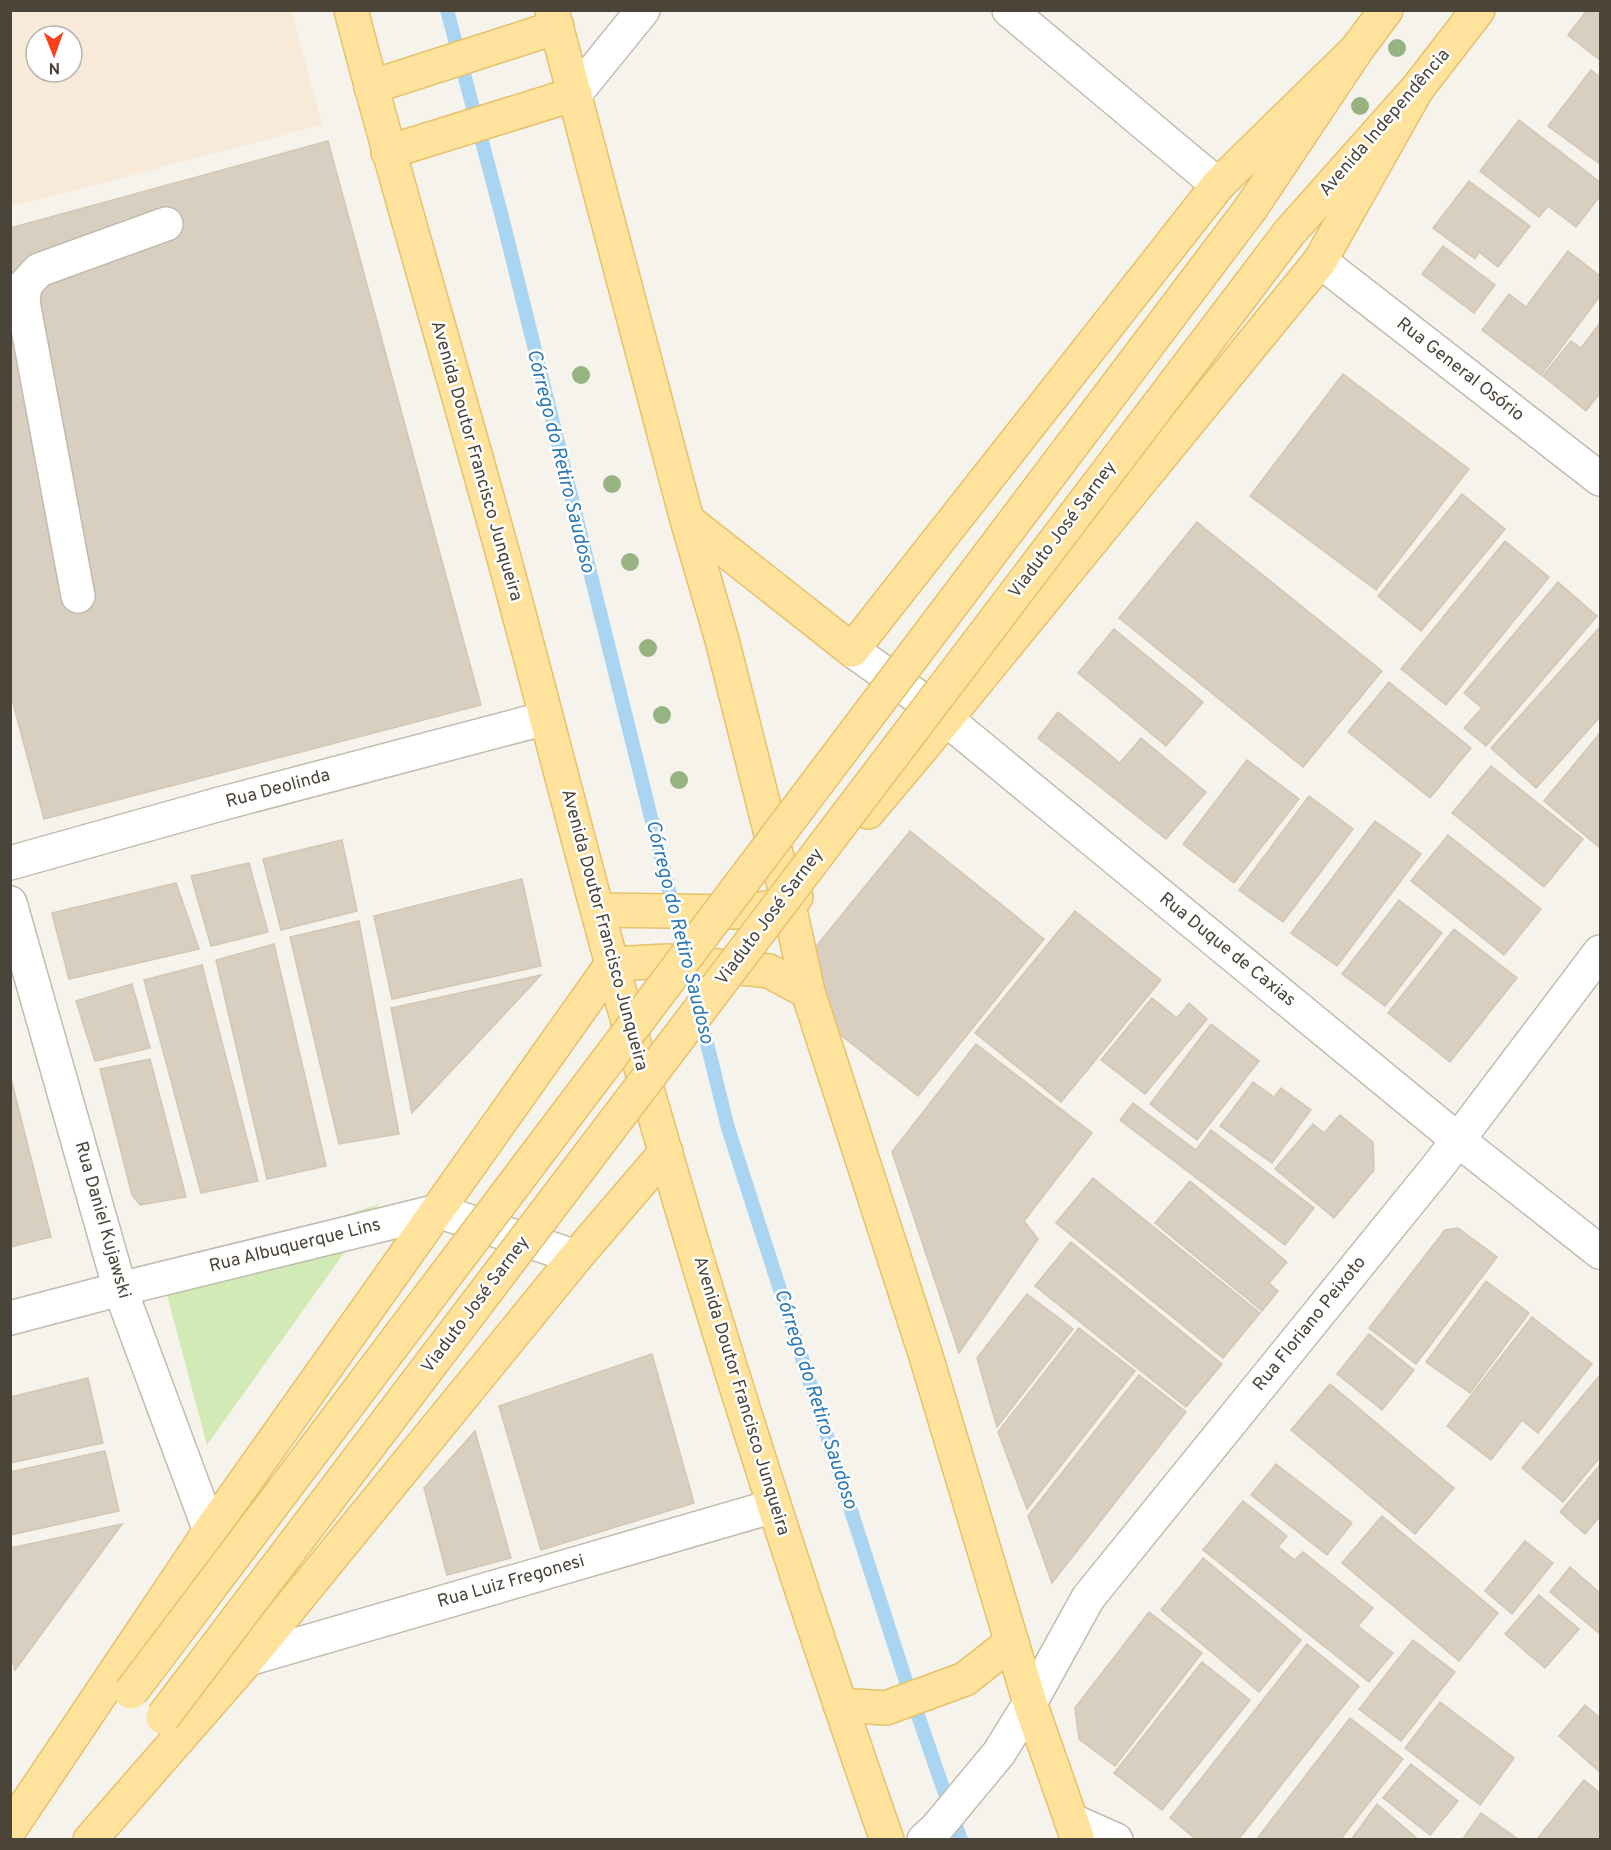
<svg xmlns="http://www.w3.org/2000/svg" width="1611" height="1850" viewBox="0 0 1611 1850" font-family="Overpass,sans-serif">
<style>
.commercial{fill:#f7ead8;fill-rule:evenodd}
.green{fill:#d2eab5}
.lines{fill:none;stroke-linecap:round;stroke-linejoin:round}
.stream{stroke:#a9d4f2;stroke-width:14}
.building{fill:#d8cfc1;stroke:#d3c7b4;stroke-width:1.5}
.minor-casing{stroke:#c2bbae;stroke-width:36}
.major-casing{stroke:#e6c16a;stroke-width:36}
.minor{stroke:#fff;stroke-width:33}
.major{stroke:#ffe39c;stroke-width:33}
.major-bridge-casing{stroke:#e6c16a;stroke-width:36;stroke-linecap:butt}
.major-bridge{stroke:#ffe39c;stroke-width:33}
.tree{fill:#97b381}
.labels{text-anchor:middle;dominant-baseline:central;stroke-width:5;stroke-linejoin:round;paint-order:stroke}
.street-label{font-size:18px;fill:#4b4439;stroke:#fff}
.water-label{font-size:20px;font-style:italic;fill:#2e7ab2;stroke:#fff}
</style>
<rect width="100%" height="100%" fill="#f6f3ec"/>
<!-- commercial -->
<path class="commercial" d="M 11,10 L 292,11 L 322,125 L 11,207 ZM 36,36 L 72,36 L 72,72 L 36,72 Z"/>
<!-- green -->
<path class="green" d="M 379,1204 L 207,1445 L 162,1276 Z"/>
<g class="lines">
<!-- stream -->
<path class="stream" d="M 447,10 L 501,213 L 728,1128 L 903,1672 L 961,1840"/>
</g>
<!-- building -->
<g class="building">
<path d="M 1587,10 L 1600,10 L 1600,60 L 1568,35 Z"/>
<path d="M 1591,70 L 1600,77 L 1600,164 L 1548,126 Z"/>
<path d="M 1519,120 L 1600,182 L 1600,196 L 1576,227 L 1548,206 L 1539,217 L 1480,171 Z"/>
<path d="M 328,141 L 481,705 L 44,819 L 10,692 L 10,228 Z"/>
<path d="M 1469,181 L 1530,226 L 1498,267 L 1479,252 L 1475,259 L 1433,228 Z"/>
<path d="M 1443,246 L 1495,285 L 1474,313 L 1422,274 Z"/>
<path d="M 1568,251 L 1600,276 L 1600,296 L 1541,375 L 1482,330 L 1509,294 L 1526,307 Z"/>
<path d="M 1600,323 L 1600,393 L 1586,411 L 1543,376 L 1571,341 L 1581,348 Z"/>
<path d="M 1343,374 L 1469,469 L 1376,590 L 1250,496 Z"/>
<path d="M 1462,494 L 1505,529 L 1421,631 L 1378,596 Z"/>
<path d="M 1197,522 L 1382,671 L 1303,767 L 1119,618 Z"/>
<path d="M 1505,541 L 1549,577 L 1446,705 L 1401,669 Z"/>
<path d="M 1558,582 L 1597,616 L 1486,746 L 1464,728 L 1482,708 L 1464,693 Z"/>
<path d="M 1600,627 L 1600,717 L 1536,788 L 1491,748 Z"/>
<path d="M 1114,629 L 1203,702 L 1166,746 L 1078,673 Z"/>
<path d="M 1389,682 L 1471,748 L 1430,798 L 1348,732 Z"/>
<path d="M 1058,712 L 1120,763 L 1141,738 L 1206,792 L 1166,839 L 1038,738 Z"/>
<path d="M 1600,733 L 1600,848 L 1544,801 Z"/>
<path d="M 1247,760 L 1299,799 L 1234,883 L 1183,844 Z"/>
<path d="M 1491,766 L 1583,839 L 1544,887 L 1452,813 Z"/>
<path d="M 1309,796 L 1353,829 L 1283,922 L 1239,890 Z"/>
<path d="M 1375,821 L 1421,854 L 1337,966 L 1291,933 Z"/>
<path d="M 910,831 L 1044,939 L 918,1096 L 818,1017 L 805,960 Z"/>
<path d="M 1448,835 L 1541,909 L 1504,955 L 1411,881 Z"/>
<path d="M 342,840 L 357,911 L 281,930 L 263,859 Z"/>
<path d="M 249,863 L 268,932 L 211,946 L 191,876 Z"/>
<path d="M 522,879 L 541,966 L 392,999 L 374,916 Z"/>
<path d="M 176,883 L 199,949 L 69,979 L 52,913 Z"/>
<path d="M 1399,900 L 1442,933 L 1385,1006 L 1342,974 Z"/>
<path d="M 1075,911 L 1161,980 L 1061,1102 L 975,1033 Z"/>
<path d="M 359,921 L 399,1134 L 339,1144 L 290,937 Z"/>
<path d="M 1454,929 L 1517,978 L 1450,1062 L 1388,1013 Z"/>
<path d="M 274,944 L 326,1166 L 267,1179 L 216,960 Z"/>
<path d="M 202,965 L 258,1181 L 201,1193 L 144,980 Z"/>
<path d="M 541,975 L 412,1113 L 391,1008 Z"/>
<path d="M 132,984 L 150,1048 L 95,1061 L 76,1001 Z"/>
<path d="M 1152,998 L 1177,1018 L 1189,1003 L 1207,1019 L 1145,1094 L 1101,1060 Z"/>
<path d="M 1211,1024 L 1259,1061 L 1197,1140 L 1150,1104 Z"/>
<path d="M 976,1044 L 1092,1133 L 1024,1221 L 1038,1239 L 959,1353 L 892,1152 Z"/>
<path d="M 150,1059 L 186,1197 L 140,1205 L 132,1195 L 100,1069 Z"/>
<path d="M 10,1075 L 51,1237 L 10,1247 Z"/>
<path d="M 1253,1082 L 1274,1097 L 1281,1088 L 1311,1110 L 1272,1163 L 1220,1126 Z"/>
<path d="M 1133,1103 L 1196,1150 L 1211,1130 L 1314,1208 L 1285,1245 L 1120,1120 Z"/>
<path d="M 1340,1115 L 1373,1142 L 1374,1170 L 1334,1218 L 1275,1169 L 1313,1124 L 1324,1133 Z"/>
<path d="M 1093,1178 L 1260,1313 L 1223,1358 L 1056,1223 Z"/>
<path d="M 1190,1181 L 1287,1262 L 1269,1283 L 1278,1291 L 1262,1311 L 1155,1223 Z"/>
<path d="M 1458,1228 L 1497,1257 L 1416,1364 L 1369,1328 L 1445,1230 Z"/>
<path d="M 1071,1242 L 1222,1364 L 1186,1407 L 1035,1286 Z"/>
<path d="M 1486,1281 L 1529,1313 L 1470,1393 L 1426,1362 Z"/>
<path d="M 1027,1294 L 1073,1329 L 997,1427 L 977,1358 Z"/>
<path d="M 1532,1317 L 1592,1364 L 1538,1433 L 1522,1420 L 1491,1460 L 1447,1426 Z"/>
<path d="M 1079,1328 L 1135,1371 L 1027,1509 L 998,1432 Z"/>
<path d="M 1369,1334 L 1414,1370 L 1382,1410 L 1337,1374 Z"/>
<path d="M 652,1354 L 694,1503 L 541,1550 L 499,1406 Z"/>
<path d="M 1139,1375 L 1186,1412 L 1052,1583 L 1028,1516 Z"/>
<path d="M 1600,1375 L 1600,1457 L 1563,1502 L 1522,1468 Z"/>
<path d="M 88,1378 L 103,1443 L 10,1463 L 10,1397 Z"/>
<path d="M 1330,1384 L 1454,1488 L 1415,1534 L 1291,1430 Z"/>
<path d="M 475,1431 L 511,1558 L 447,1575 L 424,1488 Z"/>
<path d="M 105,1451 L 119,1511 L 10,1535 L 10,1472 Z"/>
<path d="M 1276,1464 L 1352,1523 L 1327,1555 L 1251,1495 Z"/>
<path d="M 1600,1465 L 1600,1516 L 1585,1534 L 1560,1512 Z"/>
<path d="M 1243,1501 L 1287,1536 L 1278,1547 L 1295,1560 L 1303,1552 L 1373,1608 L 1358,1626 L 1393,1653 L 1369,1682 L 1203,1550 Z"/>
<path d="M 1382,1516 L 1498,1613 L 1459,1661 L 1342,1563 Z"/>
<path d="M 122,1524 L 15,1670 L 10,1652 L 10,1548 Z"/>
<path d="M 1525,1541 L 1553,1563 L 1512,1614 L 1485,1591 Z"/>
<path d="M 1203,1558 L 1301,1640 L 1259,1692 L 1161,1610 Z"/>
<path d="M 1570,1567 L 1600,1593 L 1600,1634 L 1550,1592 Z"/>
<path d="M 1539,1595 L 1579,1629 L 1545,1668 L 1505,1634 Z"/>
<path d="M 1149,1612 L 1202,1653 L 1115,1766 L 1079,1739 L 1075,1708 Z"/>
<path d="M 1413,1640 L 1455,1672 L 1401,1741 L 1359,1709 Z"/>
<path d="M 1307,1644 L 1359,1686 L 1238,1840 L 1197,1840 L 1170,1818 Z"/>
<path d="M 1202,1662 L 1250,1700 L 1162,1810 L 1114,1773 Z"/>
<path d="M 1440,1702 L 1514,1758 L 1480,1805 L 1405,1748 Z"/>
<path d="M 1585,1705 L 1600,1718 L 1600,1772 L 1559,1736 Z"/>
<path d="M 1350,1718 L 1403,1759 L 1340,1840 L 1256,1840 Z"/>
<path d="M 1411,1764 L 1458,1801 L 1430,1835 L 1383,1798 Z"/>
<path d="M 1584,1780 L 1600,1793 L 1600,1840 L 1537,1839 Z"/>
<path d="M 1377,1804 L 1419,1840 L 1351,1840 Z"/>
<path d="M 1481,1813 L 1518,1839 L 1462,1840 Z"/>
</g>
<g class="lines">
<defs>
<g id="minor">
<path d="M 1009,10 L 1218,185"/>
<path d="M 575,94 L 643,10"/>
<path d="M 1320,261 L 1600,479"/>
<path d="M 78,596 L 23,302 L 25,285 L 39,270 L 166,224"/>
<path d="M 852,650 L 929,705 L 1458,1140 L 1600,1252"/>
<path d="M 10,863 L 220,804 L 546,718"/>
<path d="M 10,903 L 120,1289 L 210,1531"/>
<path d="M 10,1318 L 120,1289 L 438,1211 L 576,1257"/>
<path d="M 248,1659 L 774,1506"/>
<path d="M 1071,1820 L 1116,1840"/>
<path d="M 924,1840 L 936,1829 L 999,1753 L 1030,1703 L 1088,1598 L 1439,1165 L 1600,952"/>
</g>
<g id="major">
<path d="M 351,10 C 400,199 457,385 508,573 C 548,721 585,870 627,1018 C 704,1294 792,1569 887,1840"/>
<path d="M 552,10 L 687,520 L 722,640 L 789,905 L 808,992 L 925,1353 L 1030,1703 L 1078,1840"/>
<path d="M 371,87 L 557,27"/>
<path d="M 388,152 L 575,94"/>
<path d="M 1251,208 L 1357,49 L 1386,10"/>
<path d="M 1289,233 L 1417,89 L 1478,10"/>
<path d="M 687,520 L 852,650 L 1218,185 L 1357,49"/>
<path d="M 868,812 L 946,719 L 1320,261 L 1417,89"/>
<path d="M 599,910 L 737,912 L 789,905 L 796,897"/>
<path d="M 612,964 L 667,961 L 769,971 L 808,992"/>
<path d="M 840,1705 L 886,1708 L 965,1679 L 1012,1642"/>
<path d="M 10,1829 L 210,1531 L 612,964"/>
<path d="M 90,1840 L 248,1659 L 576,1257 L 666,1152"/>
</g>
</defs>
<!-- minor casing -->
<use href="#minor" class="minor-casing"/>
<!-- major casing -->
<use href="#major" class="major-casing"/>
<!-- minor -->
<use href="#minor" class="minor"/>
<!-- major -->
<use href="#major" class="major"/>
<defs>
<g id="major-bridge">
<path d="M 131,1692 L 1251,208"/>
<path d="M 163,1717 L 1289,233"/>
</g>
</defs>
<!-- major-bridge casing -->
<use href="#major-bridge" class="major-bridge-casing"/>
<!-- major-bridge -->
<use href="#major-bridge" class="major-bridge"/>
</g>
<!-- trees -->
<g class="tree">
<circle cx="1397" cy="48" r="9"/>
<circle cx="1360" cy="106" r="9"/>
<circle cx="581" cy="375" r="9"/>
<circle cx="612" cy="484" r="9"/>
<circle cx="630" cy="562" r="9"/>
<circle cx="648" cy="648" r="9"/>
<circle cx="662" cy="715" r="9"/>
<circle cx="679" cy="780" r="9"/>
</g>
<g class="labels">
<!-- street labels -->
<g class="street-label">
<text transform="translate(1385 123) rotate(-49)">Avenida Independência</text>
<text transform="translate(1460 370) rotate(38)">Rua General Osório</text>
<text transform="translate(476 461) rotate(74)">Avenida Doutor Francisco Junqueira</text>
<text transform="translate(1063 530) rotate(-53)">Viaduto José Sarney</text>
<text transform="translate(278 789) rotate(-15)">Rua Deolinda</text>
<text transform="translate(770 917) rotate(-53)">Viaduto José Sarney</text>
<text transform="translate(604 930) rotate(75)">Avenida Doutor Francisco Junqueira</text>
<text transform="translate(1227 950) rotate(39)">Rua Duque de Caxias</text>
<text transform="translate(102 1220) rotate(74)">Rua Daniel Kujawski</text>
<text transform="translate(295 1246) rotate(-14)">Rua Albuquerque Lins</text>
<text transform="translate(476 1305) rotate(-53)">Viaduto José Sarney</text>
<text transform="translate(1310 1324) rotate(-51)">Rua Floriano Peixoto</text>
<text transform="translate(741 1396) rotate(73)">Avenida Doutor Francisco Junqueira</text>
<text transform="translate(511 1582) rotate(-16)">Rua Luiz Fregonesi</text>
</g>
<!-- water labels -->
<g class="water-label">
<text transform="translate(560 461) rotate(76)">Córrego do Retiro Saudoso</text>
<text transform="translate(679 932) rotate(76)">Córrego do Retiro Saudoso</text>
<text transform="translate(815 1399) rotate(72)">Córrego do Retiro Saudoso</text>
</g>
</g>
<!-- border -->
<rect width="1611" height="1850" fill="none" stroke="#4b4439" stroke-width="24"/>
<!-- north arrow -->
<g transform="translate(54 54) rotate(179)"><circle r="28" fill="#ffffff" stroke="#b7b4b0" stroke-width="1.5"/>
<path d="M0-4.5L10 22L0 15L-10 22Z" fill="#fc3f1d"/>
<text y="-9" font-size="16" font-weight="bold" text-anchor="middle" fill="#4b4439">N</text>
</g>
</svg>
